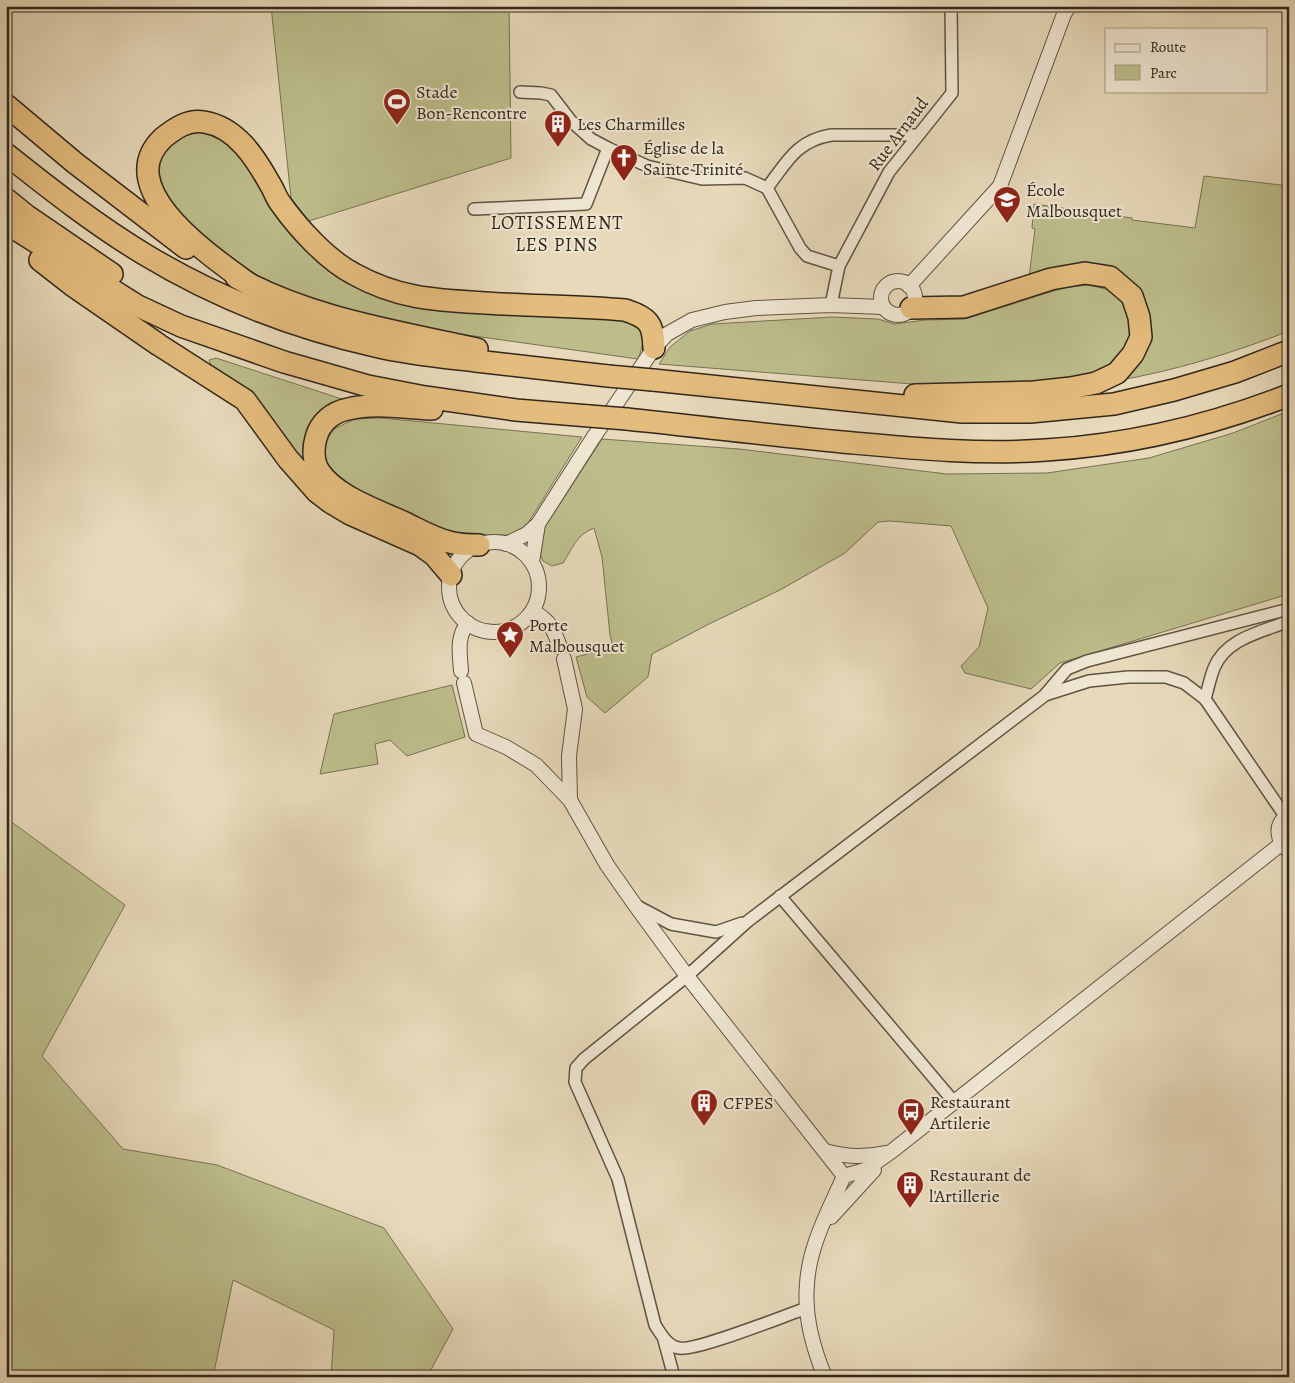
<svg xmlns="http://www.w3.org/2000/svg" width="1295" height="1383" viewBox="0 0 1295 1383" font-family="Alegreya,serif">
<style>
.green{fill:#bcbd8b;stroke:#777252}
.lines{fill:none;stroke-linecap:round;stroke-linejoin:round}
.minor-casing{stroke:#5f5442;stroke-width:14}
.tertiary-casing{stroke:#5f5442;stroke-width:16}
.motorway-casing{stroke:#32271a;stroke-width:24}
.minor{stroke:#efe6d2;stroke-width:11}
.tertiary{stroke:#efe6d2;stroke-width:14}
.motorway{stroke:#e4bc7d;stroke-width:21}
.motorway-bridge-casing{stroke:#32271a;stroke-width:24;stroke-linecap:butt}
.motorway-bridge{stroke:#e4bc7d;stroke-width:21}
.labels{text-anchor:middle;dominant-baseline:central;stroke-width:4;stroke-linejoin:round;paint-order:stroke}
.poi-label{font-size:18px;fill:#32271a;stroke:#efe6d2;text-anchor:start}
.street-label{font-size:18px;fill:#32271a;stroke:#efe6d2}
.neighbourhood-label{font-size:19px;letter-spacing:1px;fill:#32271a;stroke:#efe6d2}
</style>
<rect width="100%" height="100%" fill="#e7d9ba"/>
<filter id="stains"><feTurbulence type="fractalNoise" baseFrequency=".004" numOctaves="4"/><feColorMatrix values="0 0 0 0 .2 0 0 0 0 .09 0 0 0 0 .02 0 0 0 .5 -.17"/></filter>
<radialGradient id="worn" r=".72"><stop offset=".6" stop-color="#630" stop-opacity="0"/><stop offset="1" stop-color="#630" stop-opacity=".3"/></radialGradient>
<!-- green -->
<g class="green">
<path d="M 271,6 L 509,6 L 511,158 L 309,221 L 291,198 Z"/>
<path d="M 191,130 L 204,130 L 231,142 L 342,276 L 560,314 L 633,321 C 646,336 644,342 638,359 L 410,327 L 325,306 L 260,277 L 219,250 L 170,207 L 158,173 L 160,161 L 165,146 Z"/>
<path d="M 1204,176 L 1289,186 L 1289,331 C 1233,353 1174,371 1115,381 L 1143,355 L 1119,275 L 1029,278 L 1035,229 L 1032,228 L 1034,204 L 1132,218 L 1132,220 L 1195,228 Z"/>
<path d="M 1088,285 L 1106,289 L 1122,301 L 1129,317 L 1130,334 L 1126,349 L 1112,367 L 1082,379 L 988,390 L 659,364 L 670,347 L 690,331 L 712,324 L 832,317 L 878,319 L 895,324 L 925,320 L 965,319 L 1066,287 Z"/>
<path d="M 216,358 L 351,402 L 302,460 L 213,371 L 209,360 Z"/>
<path d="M 1289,411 L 1289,594 L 1060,663 L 1031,689 L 965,673 L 961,666 L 979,647 L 988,608 L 951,526 L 890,521 L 878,522 L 845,553 L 780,590 L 709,624 L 652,654 L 648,677 L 605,713 L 587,697 L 576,657 L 613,647 L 610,635 L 602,557 L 594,528 C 576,535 573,548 563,563 L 552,566 L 543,561 L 537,547 L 543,530 L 602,439 L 739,449 L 947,474 L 1047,473 L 1149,458 L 1233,433 Z"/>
<path d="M 381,418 L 582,437 L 528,523 L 517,535 L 483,535 L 464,539 L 444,537 L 343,482 L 326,464 L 324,444 L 334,429 L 355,419 Z"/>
<path d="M 452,685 L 465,737 L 407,756 L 390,740 L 375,744 L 378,764 L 320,774 L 334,714 Z"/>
<path d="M 6,818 L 125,905 L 42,1056 L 123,1149 L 217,1165 L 384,1228 L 453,1329 L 427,1377 L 331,1377 L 334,1330 L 233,1280 L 213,1377 L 6,1377 Z"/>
</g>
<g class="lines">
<defs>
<g id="minor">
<path d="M 520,92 L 541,93 L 551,95 L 571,121 L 591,139 L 608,148 L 647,166 L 702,179 L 745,178 L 767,188 L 800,248 L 807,256 L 839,266"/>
<path d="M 767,188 C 787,162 796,141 831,135 L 917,135"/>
<path d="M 474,209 L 586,204 L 608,148"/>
<path d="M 831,305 L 839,266 L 889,172 L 952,93 L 951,6"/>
<path d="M 1045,695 L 1089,681 L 1128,677 L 1166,677 L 1184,683 L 1205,699 L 1285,816"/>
<path d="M 1205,699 C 1208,689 1210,678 1214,668 C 1226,638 1262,632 1289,621"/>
<path d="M 780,896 L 954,1102"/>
<path d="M 637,906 L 671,924 L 716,932 L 742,923"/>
<path d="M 807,1308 C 786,1315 695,1352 679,1348 C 667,1346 661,1334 655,1325 L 618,1179 L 575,1082 L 576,1068 L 584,1059 L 687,976 L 748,921 L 1044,696 L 1067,669 L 1087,661 L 1289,609"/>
<path d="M 664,1340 L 674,1377"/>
</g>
<g id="tertiary">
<circle cx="898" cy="298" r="17"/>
<path d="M 909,286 L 1000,186 L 1064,14 L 1069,6"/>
<circle cx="494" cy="587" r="45"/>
<path d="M 506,544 L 527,534 L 538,524 L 593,438 L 654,348 L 667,334 L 692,320 L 725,312 L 756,308 L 831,305 L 883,307"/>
<path d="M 532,562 L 538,524"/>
<path d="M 533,611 C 551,622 553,628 560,647"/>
<path d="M 564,659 L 575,709 L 569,756 L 570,800"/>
<path d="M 461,671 C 460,654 456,637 468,623"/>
<path d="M 464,683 L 476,734 L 506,747 L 536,765 L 570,800 L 607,865 L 635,905 L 687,976 L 844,1176"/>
<path d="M 1289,815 C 1273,823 1277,842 1289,851"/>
<path d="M 825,1151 C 846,1157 864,1158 885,1153"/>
<path d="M 844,1176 L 865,1170 L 892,1151 L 1281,844"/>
<path d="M 831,1217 L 874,1170"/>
<path d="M 825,1377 C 813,1348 804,1315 807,1284 C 809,1246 829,1210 844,1176"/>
</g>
<g id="motorway">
<path d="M 6,105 L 75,163 L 186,248"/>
<path d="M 6,154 C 50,189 96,225 144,254 C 215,297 294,328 375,346 C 408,354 442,357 476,361 C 520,366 564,371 608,376"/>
<path d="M 6,199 L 27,216 L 112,274"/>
<path d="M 6,223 L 136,305 L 181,326 L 284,362 L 368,386 L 425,397 L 516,410 L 589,416"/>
<path d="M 40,260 L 72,285 L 159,345 L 245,400 L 288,459 L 317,492 L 330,502 L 350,514 L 420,545 L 434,555 L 451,575"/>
<path d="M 236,277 C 309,318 396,331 477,349"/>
<path d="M 249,284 C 214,258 109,189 163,138 C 174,129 188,119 204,122 C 236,127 255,157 270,184 C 274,190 276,198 281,204 C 298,228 327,260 354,274 C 399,299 436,300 485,303 C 532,306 579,306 625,310 C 649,318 653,323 654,348"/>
<path d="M 911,308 L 964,307 L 1051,279 L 1085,273 L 1110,277 L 1132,296 L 1139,317 L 1141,337 L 1133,354 L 1117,373 L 1096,383 L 1071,388 L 1034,392 L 915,395"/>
<path d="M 653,380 L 962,412 L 1030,412 L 1114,404 L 1174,390 L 1235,372 L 1289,351"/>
<path d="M 432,409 C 405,408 375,402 348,409 C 333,412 320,422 316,438 C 313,448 313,462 319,471 C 335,496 377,510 403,522 C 418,529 433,538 449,542 C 459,545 469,545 479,545"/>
<path d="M 627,419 C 699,427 770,435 842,442 C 909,448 978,455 1046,450 C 1128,445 1212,425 1289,395"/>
</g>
</defs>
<!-- minor casing -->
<use href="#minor" class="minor-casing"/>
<!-- tertiary casing -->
<use href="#tertiary" class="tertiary-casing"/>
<!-- motorway casing -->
<use href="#motorway" class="motorway-casing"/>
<!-- minor -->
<use href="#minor" class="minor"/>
<!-- tertiary -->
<use href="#tertiary" class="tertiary"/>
<!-- motorway -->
<use href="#motorway" class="motorway"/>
<defs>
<g id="motorway-bridge">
<path d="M 608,376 L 653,380"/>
<path d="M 589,416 L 627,419"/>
</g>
</defs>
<!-- motorway-bridge casing -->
<use href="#motorway-bridge" class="motorway-bridge-casing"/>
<!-- motorway-bridge -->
<use href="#motorway-bridge" class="motorway-bridge"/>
</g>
<!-- icons -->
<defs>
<symbol id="stadium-pin" viewBox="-11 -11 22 30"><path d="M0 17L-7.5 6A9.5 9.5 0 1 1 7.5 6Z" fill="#8f2418" stroke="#efe6d2"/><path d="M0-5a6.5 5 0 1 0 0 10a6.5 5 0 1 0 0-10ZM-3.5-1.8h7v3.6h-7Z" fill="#fff"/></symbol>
<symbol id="building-pin" viewBox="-11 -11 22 30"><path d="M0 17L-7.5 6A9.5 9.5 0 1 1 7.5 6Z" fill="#8f2418" stroke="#efe6d2"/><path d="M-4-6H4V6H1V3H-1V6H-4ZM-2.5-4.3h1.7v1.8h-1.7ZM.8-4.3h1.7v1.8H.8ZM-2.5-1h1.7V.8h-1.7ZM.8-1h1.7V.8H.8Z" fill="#fff"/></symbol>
<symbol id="church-pin" viewBox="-11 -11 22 30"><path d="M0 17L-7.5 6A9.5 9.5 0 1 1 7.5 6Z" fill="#8f2418" stroke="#efe6d2"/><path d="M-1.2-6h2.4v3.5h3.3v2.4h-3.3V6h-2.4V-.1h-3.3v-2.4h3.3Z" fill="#fff"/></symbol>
<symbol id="school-pin" viewBox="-11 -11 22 30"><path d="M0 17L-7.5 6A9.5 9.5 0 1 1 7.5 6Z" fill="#8f2418" stroke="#efe6d2"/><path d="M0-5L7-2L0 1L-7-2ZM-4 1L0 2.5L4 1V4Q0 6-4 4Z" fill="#fff"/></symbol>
<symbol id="sight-pin" viewBox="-11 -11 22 30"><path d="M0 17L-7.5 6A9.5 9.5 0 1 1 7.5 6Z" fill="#8f2418" stroke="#efe6d2"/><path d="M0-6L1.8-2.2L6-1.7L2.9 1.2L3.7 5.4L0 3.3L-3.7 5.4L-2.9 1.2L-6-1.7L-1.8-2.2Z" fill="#fff"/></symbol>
<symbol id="bus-pin" viewBox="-11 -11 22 30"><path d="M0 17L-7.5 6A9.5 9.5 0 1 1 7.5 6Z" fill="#8f2418" stroke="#efe6d2"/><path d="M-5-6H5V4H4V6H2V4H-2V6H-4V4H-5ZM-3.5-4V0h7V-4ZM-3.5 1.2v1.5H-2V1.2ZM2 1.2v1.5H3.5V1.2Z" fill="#fff"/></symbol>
</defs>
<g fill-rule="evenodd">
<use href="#stadium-pin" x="381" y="86" width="32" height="43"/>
<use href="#building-pin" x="542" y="108" width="32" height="43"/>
<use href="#church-pin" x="608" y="142" width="32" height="43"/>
<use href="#school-pin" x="991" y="184" width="32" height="43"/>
<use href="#sight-pin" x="494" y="619" width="32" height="43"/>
<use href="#building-pin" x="688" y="1087" width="32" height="43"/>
<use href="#bus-pin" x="895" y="1096" width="32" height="43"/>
<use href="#building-pin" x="894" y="1169" width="32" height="43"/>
</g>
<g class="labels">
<!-- poi labels -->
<g class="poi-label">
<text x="416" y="92">Stade<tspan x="416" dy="21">Bon-Rencontre</tspan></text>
<text x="577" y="124">Les Charmilles</text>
<text x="643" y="148">Église de la<tspan x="643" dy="21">Sainte Trinité</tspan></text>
<text x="1026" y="190">École<tspan x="1026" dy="21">Malbousquet</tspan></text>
<text x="529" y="625">Porte<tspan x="529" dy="21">Malbousquet</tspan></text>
<text x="930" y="1102">Restaurant<tspan x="930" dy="21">Artilerie</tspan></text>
<text x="723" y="1103">CFPES</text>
<text x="929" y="1175">Restaurant de<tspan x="929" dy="21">l'Artillerie</tspan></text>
</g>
<!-- street labels -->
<g class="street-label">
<text transform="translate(898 134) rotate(-53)">Rue Arnaud</text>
</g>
<!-- neighbourhood labels -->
<g class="neighbourhood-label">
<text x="557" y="223">LOTISSEMENT<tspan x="557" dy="22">LES PINS</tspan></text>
</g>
</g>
<!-- margin -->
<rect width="1295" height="1383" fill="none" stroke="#e7d9ba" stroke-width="25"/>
<rect x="8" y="8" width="1280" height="1368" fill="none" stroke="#32271a" stroke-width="2.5"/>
<rect x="12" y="12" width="1270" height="1358" fill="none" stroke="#32271a"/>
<!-- legend -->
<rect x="1105" y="28" width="162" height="65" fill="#efe6d2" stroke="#a39a88"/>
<rect x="1115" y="44" width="25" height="8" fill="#efe6d2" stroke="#a39a88"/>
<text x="1150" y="52" font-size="15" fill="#32271a">Route</text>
<rect x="1115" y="65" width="25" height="15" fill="#bcbd8b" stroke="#a39a88"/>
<text x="1150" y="78" font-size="15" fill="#32271a">Parc</text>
<rect width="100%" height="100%" filter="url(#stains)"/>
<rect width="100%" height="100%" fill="url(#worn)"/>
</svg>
